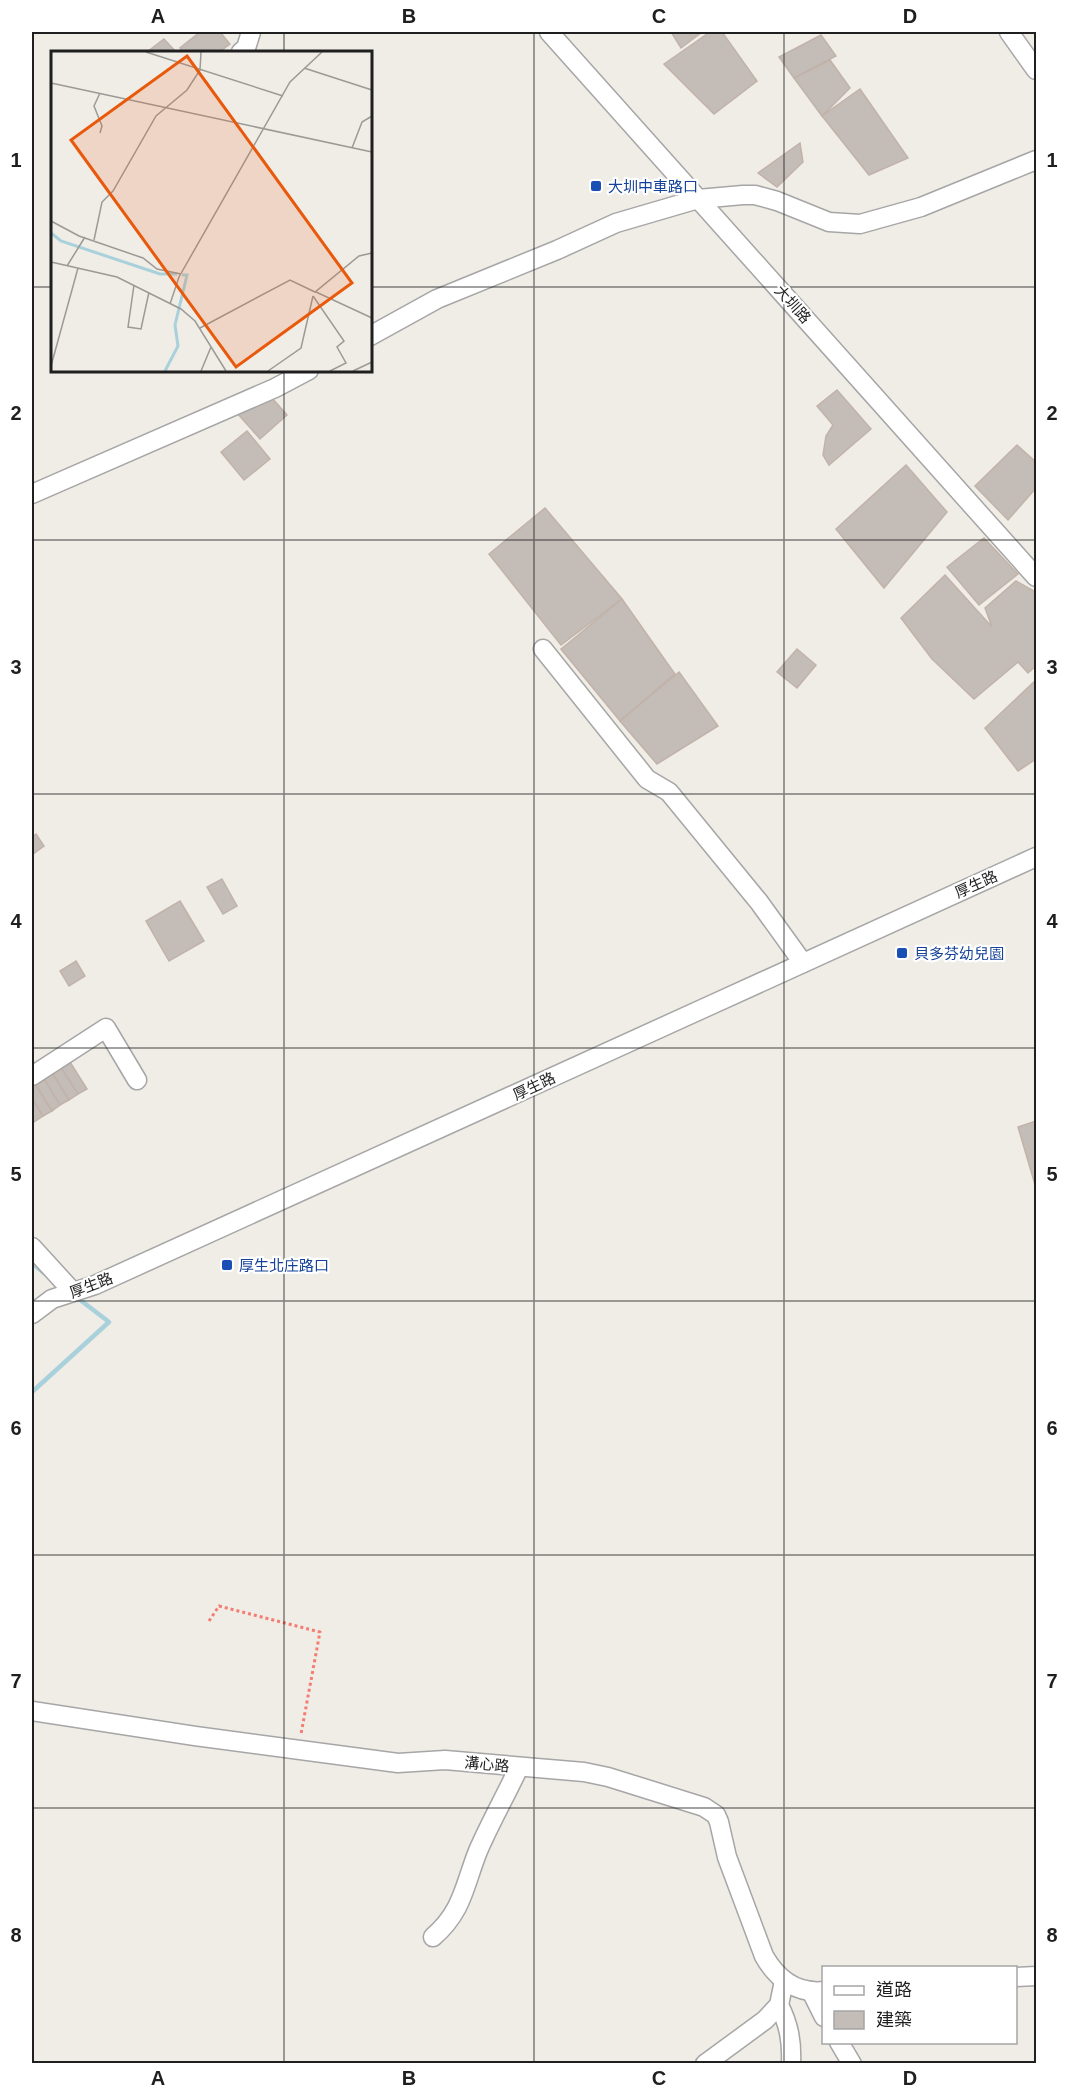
<svg xmlns="http://www.w3.org/2000/svg" width="1068" height="2095" viewBox="0 0 1068 2095" font-family="Arial,'Noto Sans TC',sans-serif">
<style>
.lines{fill:none;stroke-linecap:round;stroke-linejoin:round}
.stream{stroke:#a9d1db;stroke-width:4.5}
.building{fill:#c4bcb6;stroke:#c1b3a9;stroke-width:1.5}
.minor-casing{stroke:#a6a6a6;stroke-width:21}
.path{stroke:#f47d73;stroke-width:3;stroke-dasharray:3 3;stroke-linecap:butt}
.minor{stroke:#fff;stroke-width:18}
.grid{fill:none;stroke:#1f1f1f;stroke-width:1.5;stroke-opacity:0.55}
.transit-dot{fill:#1a4fb4;stroke:#fff;stroke-width:2}
.labels{text-anchor:middle;dominant-baseline:central;stroke-width:4.5;stroke-linejoin:round;paint-order:stroke}
.transit-label{font-size:15px;fill:#164399;stroke:#fff;text-anchor:start}
.street-label{font-size:15px;fill:#1f1f1f;stroke:#fff}
.inset-river{fill:none;stroke:#a9d1db;stroke-width:3}
.inset-road{fill:none;stroke:#9c9a96;stroke-width:1.5}
.view{fill:#e8590c;fill-opacity:0.15;stroke:#e8590c;stroke-width:3}
.inset-edge{fill:none;stroke:#1f1f1f;stroke-width:3}
.neatline{fill:none;stroke:#1f1f1f;stroke-width:2}
.grid-label{font-size:20px;text-anchor:middle;font-weight:bold;fill:#1f1f1f}
</style>
<rect width="100%" height="100%" fill="#f0ece6"/>
<g class="lines">
<!-- stream -->
<g class="stream">
<path d="M 32,1263 L 44,1273"/>
<path d="M 32,1392 L 109,1322 L 75,1296"/>
</g>
</g>
<!-- building -->
<g class="building">
<path d="M 200,32 L 220,32 L 230,44 L 219,52 L 183,52 L 180,48 Z"/>
<path d="M 671,32 L 702,32 L 681,48 Z"/>
<path d="M 710,32 L 722,32 L 757,81 L 714,114 L 664,64 Z"/>
<path d="M 821,35 L 836,56 L 794,78 L 779,57 Z"/>
<path d="M 164,39 L 176,52 L 147,52 Z"/>
<path d="M 830,60 L 850,88 L 822,116 L 794,78 Z"/>
<path d="M 860,89 L 908,158 L 869,175 L 822,116 Z"/>
<path d="M 800,143 L 803,162 L 777,187 L 758,173 Z"/>
<path d="M 264,389 L 287,415 L 260,439 L 237,413 Z"/>
<path d="M 837,390 L 871,429 L 829,465 L 823,455 L 826,436 L 833,425 L 817,406 Z"/>
<path d="M 247,431 L 270,459 L 244,480 L 221,452 Z"/>
<path d="M 1017,445 L 1036,462 L 1036,488 L 1008,520 L 975,486 Z"/>
<path d="M 906,465 L 947,512 L 884,588 L 836,529 Z"/>
<path d="M 545,508 L 622,599 L 561,645 L 489,554 Z"/>
<path d="M 984,538 L 1018,574 L 979,605 L 947,567 Z"/>
<path d="M 945,575 L 992,627 L 985,608 L 1016,581 L 1034,591 L 1036,593 L 1036,666 L 1028,673 L 1018,662 L 974,699 L 932,659 L 901,618 Z"/>
<path d="M 622,599 L 675,674 L 620,721 L 561,649 Z"/>
<path d="M 797,649 L 816,665 L 797,688 L 777,672 Z"/>
<path d="M 679,672 L 718,726 L 657,764 L 620,721 Z"/>
<path d="M 1036,680 L 1036,759 L 1018,771 L 985,728 Z"/>
<path d="M 36,834 L 44,846 L 33,854 L 32,837 Z"/>
<path d="M 222,879 L 237,906 L 223,914 L 207,887 Z"/>
<path d="M 180,901 L 204,941 L 169,961 L 146,921 Z"/>
<path d="M 76,961 L 85,976 L 69,986 L 60,971 Z"/>
<path d="M 70,1062 L 87,1089 L 78,1094 L 61,1068 Z"/>
<path d="M 61,1068 L 78,1094 L 69,1100 L 52,1073 Z"/>
<path d="M 52,1073 L 69,1100 L 60,1105 L 44,1079 Z"/>
<path d="M 44,1079 L 60,1105 L 52,1111 L 35,1084 Z"/>
<path d="M 35,1084 L 52,1111 L 43,1116 L 32,1099 L 32,1087 Z"/>
<path d="M 32,1099 L 43,1116 L 34,1122 L 32,1118 Z"/>
<path d="M 1036,1121 L 1036,1188 L 1018,1127 Z"/>
</g>
<g class="lines">
<defs>
<g id="minor">
<path d="M 549,32 L 1036,577"/>
<path d="M 1009,32 L 1036,70"/>
<path d="M 241,52 L 246,48 L 251,32"/>
<path d="M 370,336 L 437,299 L 557,250 L 616,223 L 698,199 L 743,195 L 755,195 L 777,201 L 829,222 L 860,224 L 921,207 L 1036,160"/>
<path d="M 32,494 L 275,388 L 309,370"/>
<path d="M 543,649 L 647,779 L 669,792 L 759,902 L 803,963"/>
<path d="M 32,1076 L 106,1028 L 137,1080"/>
<path d="M 32,1247 L 73,1292"/>
<path d="M 32,1314 L 52,1299 L 95,1285 C 410,1144 722,999 1036,857"/>
<path d="M 32,1711 L 195,1736 L 398,1763 L 445,1760 L 584,1772 L 608,1777 L 704,1807 L 716,1815 L 719,1822 L 727,1857 L 764,1956 C 777,1979 797,1994 824,1991"/>
<path d="M 433,1937 C 463,1911 464,1886 478,1851 C 490,1823 506,1795 519,1767"/>
<path d="M 1016,1977 L 1036,1976"/>
<path d="M 811,1991 L 824,2017"/>
<path d="M 779,2005 C 789,2025 792,2041 791,2064"/>
<path d="M 839,2042 L 852,2064"/>
<path d="M 705,2064 L 765,2020 L 779,2005 L 784,1981"/>
</g>
</defs>
<!-- minor casing -->
<use href="#minor" class="minor-casing"/>
<!-- path -->
<path class="path" d="M 209,1621 L 219,1606 L 320,1632 L 301,1734"/>
<!-- minor -->
<use href="#minor" class="minor"/>
</g>
<!-- grid -->
<path class="grid" d="M 284,32 L 284,52M 534,32 L 534,2064M 784,32 L 784,2064M 32,287 L 52,287M 370,287 L 1036,287M 284,370 L 284,2064M 32,540 L 1036,540M 32,794 L 1036,794M 32,1048 L 1036,1048M 32,1301 L 1036,1301M 32,1555 L 1036,1555M 32,1808 L 1036,1808"/>
<!-- markers -->
<g class="transit-dot">
<rect x="590" y="180" width="12" height="12" rx="3"/>
<rect x="896" y="947" width="12" height="12" rx="3"/>
<rect x="221" y="1259" width="12" height="12" rx="3"/>
</g>
<g class="labels">
<!-- transit labels -->
<g class="transit-label">
<text x="608" y="186">大圳中車路口</text>
<text x="914" y="953">貝多芬幼兒園</text>
<text x="239" y="1265">厚生北庄路口</text>
</g>
<!-- street labels -->
<g class="street-label">
<text transform="translate(793 304) rotate(48)">大圳路</text>
<text transform="translate(976 884) rotate(-24)">厚生路</text>
<text transform="translate(534 1086) rotate(-25)">厚生路</text>
<text transform="translate(91 1285) rotate(-21)">厚生路</text>
<text transform="translate(487 1764) rotate(5)">溝心路</text>
</g>
</g>
<!-- overview -->
<g transform="translate(51 51)">
<rect width="321" height="321" fill="#f0ece6"/>
<path class="inset-river" d="M 0,182 L 10,190 L 109,223 L 126,223M 114,320 L 127,295 L 124,274 L 136,224 L 131,224"/>
<path class="inset-road" d="M 95,1 L 232,45M 253,17 L 321,39M 0,32 L 321,101M 49,42 L 43,55 L 51,75 L 49,82M 301,97 L 311,71 L 321,65M 0,170 L 28,185 L 92,207 L 106,218 L 130,223M 43,189 L 51,151 L 62,140 L 105,65 L 136,39 L 149,19 L 150,1M 0,211 L 66,226 L 130,258 L 144,270 L 175,320M 16,215 L 34,186M 83,234 L 77,276 L 90,278 L 98,241M 265,241 L 321,267M 262,245 L 293,290 L 286,296 L 295,312 L 279,320M 119,253 L 128,226 L 239,31 L 271,1M 149,277 L 239,229 L 264,241 L 308,205 L 321,202M 0,315 L 27,217M 150,320 L 160,296M 217,320 L 250,297 L 262,245M 302,320 L 321,311"/>
<path class="view" d="M 136,5 L 301,232 L 185,316 L 20,89 Z"/>
<rect width="321" height="321" class="inset-edge"/>
</g>
<!-- border -->
<rect width="1068" height="2095" fill="none" stroke="#ffffff" stroke-width="66"/>
<!-- legend -->
<rect x="822" y="1966" width="195" height="78" fill="#ffffff" stroke="#a5a5a5" stroke-width="1.5"/>
<rect x="834" y="1986" width="30" height="9" fill="#ffffff" stroke="#a5a5a5" stroke-width="1.5"/>
<text x="876" y="1996" font-size="18" fill="#1f1f1f">道路</text>
<rect x="834" y="2011" width="30" height="18" fill="#c4bcb6" stroke="#a5a5a5" stroke-width="1.5"/>
<text x="876" y="2026" font-size="18" fill="#1f1f1f">建築</text>
<rect x="33" y="33" width="1002" height="2029" class="neatline"/>
<g class="grid-label">
<text x="158" y="23">A</text>
<text x="409" y="23">B</text>
<text x="659" y="23">C</text>
<text x="910" y="23">D</text>
<text x="16" y="167">1</text>
<text x="1052" y="167">1</text>
<text x="16" y="420">2</text>
<text x="1052" y="420">2</text>
<text x="16" y="674">3</text>
<text x="1052" y="674">3</text>
<text x="16" y="928">4</text>
<text x="1052" y="928">4</text>
<text x="16" y="1181">5</text>
<text x="1052" y="1181">5</text>
<text x="16" y="1435">6</text>
<text x="1052" y="1435">6</text>
<text x="16" y="1688">7</text>
<text x="1052" y="1688">7</text>
<text x="16" y="1942">8</text>
<text x="1052" y="1942">8</text>
<text x="158" y="2085">A</text>
<text x="409" y="2085">B</text>
<text x="659" y="2085">C</text>
<text x="910" y="2085">D</text>
</g>
</svg>
